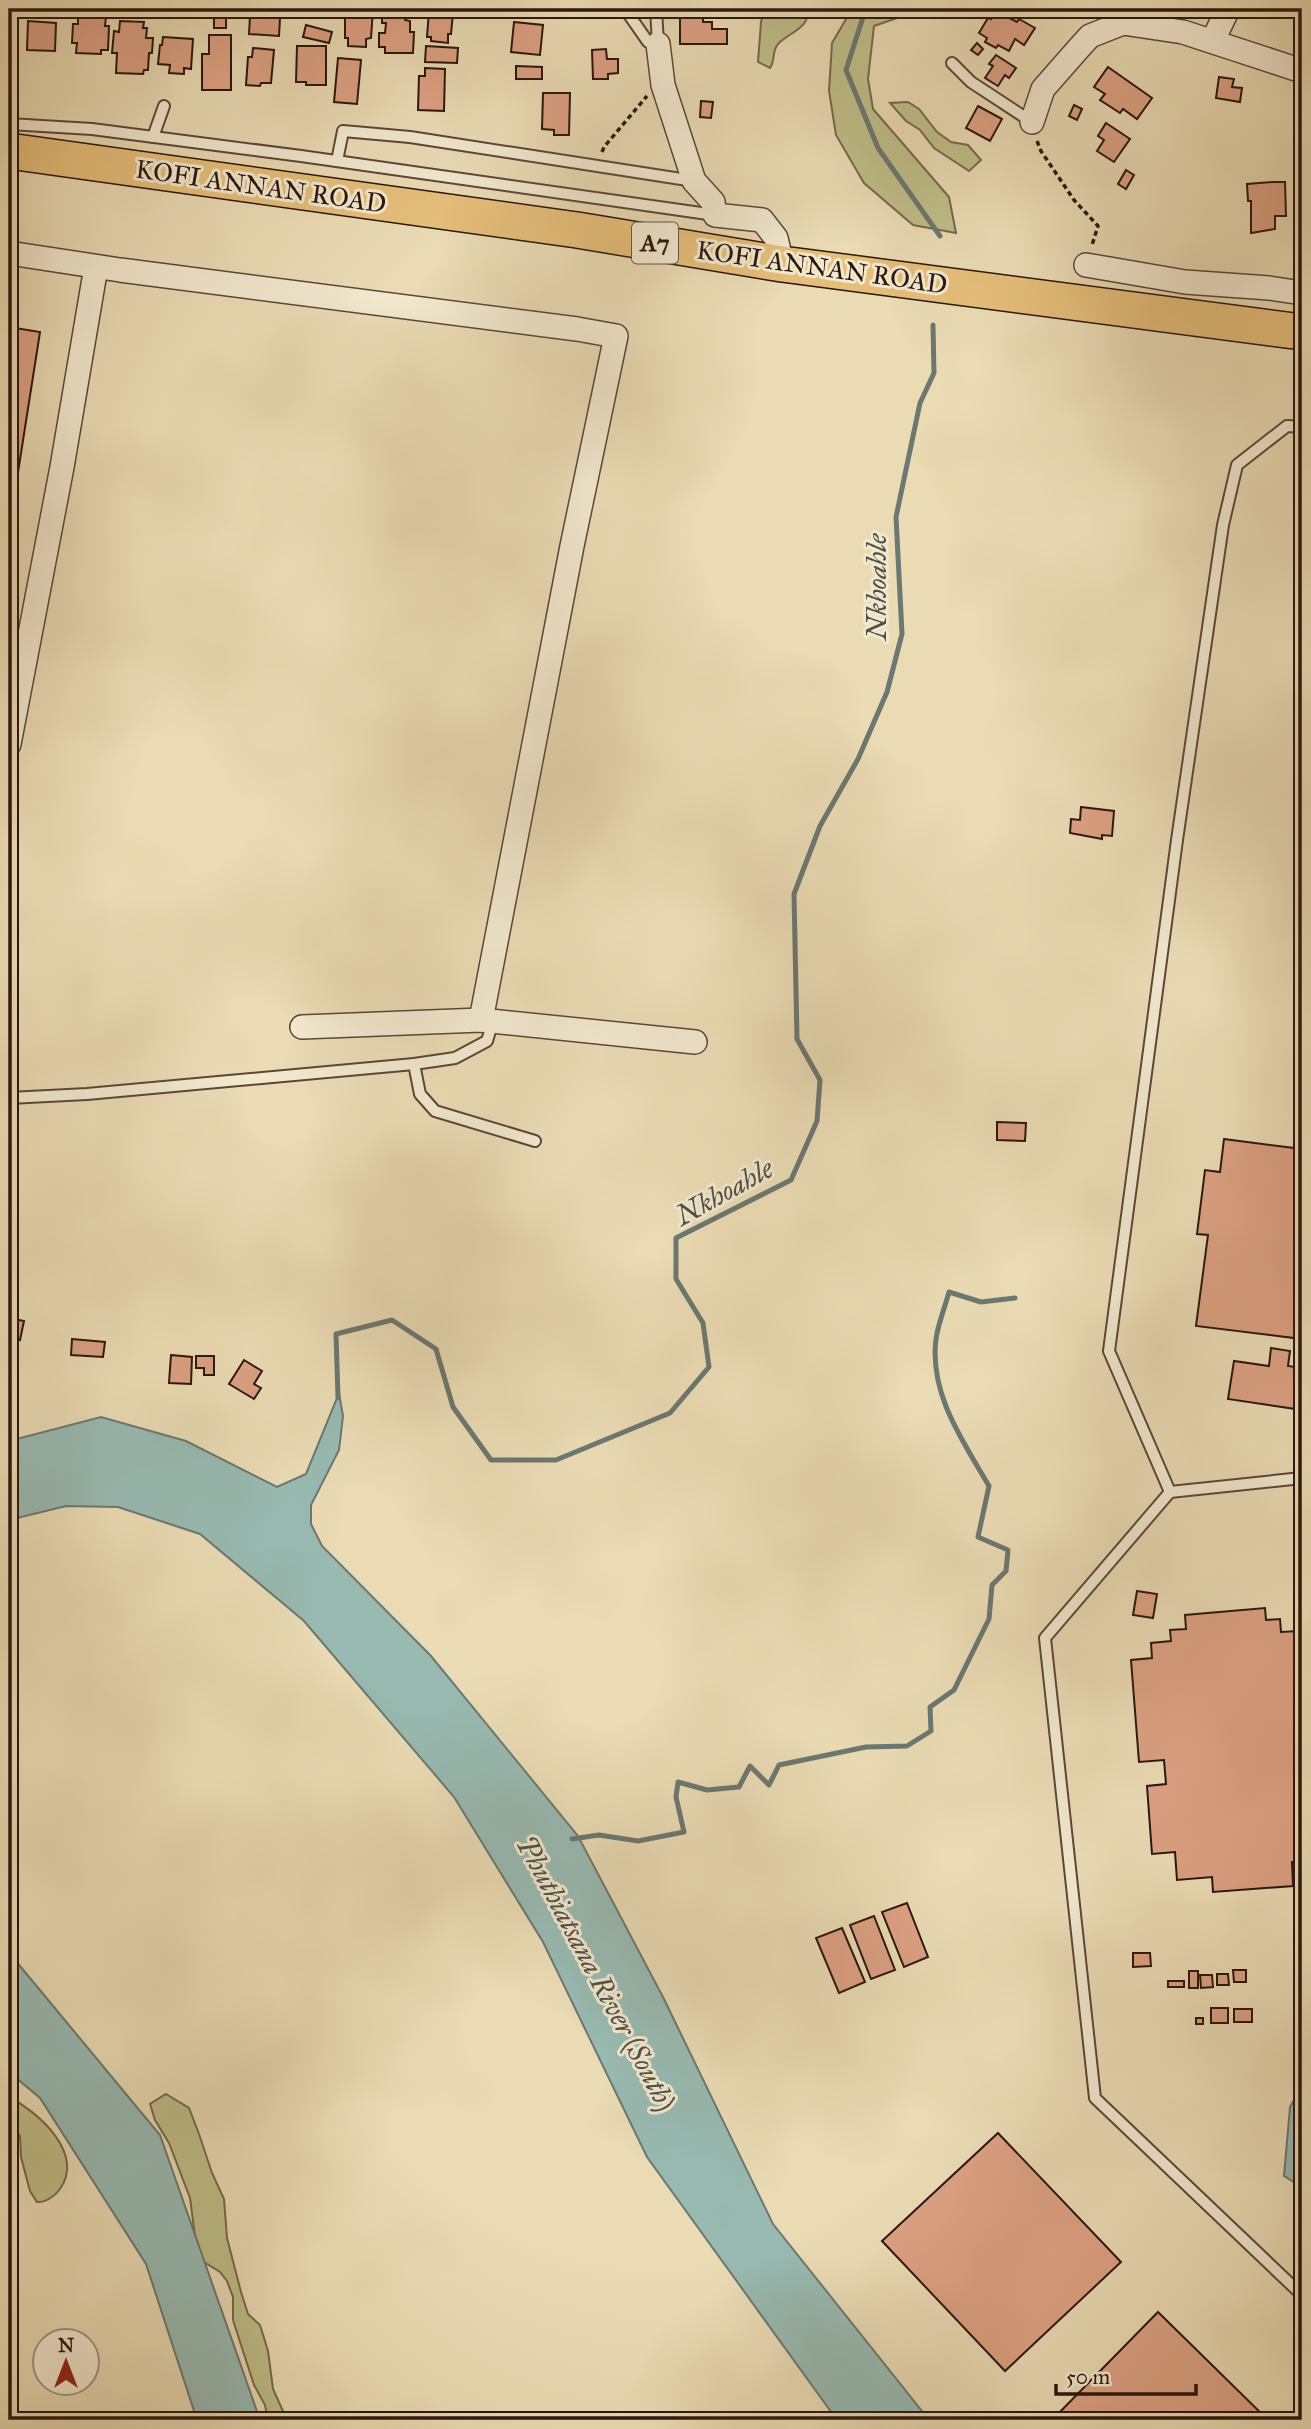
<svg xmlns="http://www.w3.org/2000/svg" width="1311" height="2429" viewBox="0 0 1311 2429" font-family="'IM FELL Great Primer',serif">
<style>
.green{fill:#bfbe88;stroke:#756a4b;stroke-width:2}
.water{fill:#98bab2;stroke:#6c7870;stroke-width:2}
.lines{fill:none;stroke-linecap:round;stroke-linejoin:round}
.stream{stroke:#6c7870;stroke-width:5}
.building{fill:#dca183;stroke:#2b160e;stroke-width:2}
.lane-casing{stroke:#5b4738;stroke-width:14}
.street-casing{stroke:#5b4738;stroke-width:26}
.primary-casing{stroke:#2b160e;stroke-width:38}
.path{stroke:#2b160e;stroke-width:3.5;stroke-dasharray:5 3.5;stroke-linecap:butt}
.lane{stroke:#f1e8ce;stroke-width:10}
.street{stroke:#f1e8ce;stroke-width:23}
.primary{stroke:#e5be7a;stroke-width:35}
.labels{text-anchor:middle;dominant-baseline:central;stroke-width:6;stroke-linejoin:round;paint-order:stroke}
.shield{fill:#f1e8ce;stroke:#665548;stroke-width:2}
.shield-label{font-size:24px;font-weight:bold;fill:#2b160e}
.street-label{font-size:26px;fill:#2b160e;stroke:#f1e8ce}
.water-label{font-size:28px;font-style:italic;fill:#514f47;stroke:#f1e8ce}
</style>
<rect width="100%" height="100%" fill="#eadbb4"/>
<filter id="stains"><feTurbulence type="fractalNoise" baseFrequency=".00286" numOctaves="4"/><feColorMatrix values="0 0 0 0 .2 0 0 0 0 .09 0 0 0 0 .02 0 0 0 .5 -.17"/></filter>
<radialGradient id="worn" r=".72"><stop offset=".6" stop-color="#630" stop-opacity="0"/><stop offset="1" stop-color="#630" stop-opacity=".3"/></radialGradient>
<!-- green -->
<g class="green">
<path d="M 765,9 L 808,9 C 810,27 791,32 780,42 C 771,50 776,59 770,68 L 758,62 L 761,22 Z"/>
<path d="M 852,9 L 923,9 L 874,26 L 868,79 L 873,109 L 949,197 L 956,233 L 913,225 L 864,183 L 836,135 L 829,91 L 832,43 Z"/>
<path d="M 908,102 L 919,109 L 937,132 L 951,142 L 968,145 L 981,160 L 969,171 L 934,148 L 920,130 L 906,121 L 890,103 Z"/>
<path d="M 166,2094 L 189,2108 L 199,2134 L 212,2173 L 224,2199 L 227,2238 L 241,2292 L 248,2314 L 260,2325 L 268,2351 L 273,2389 L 287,2420 L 268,2420 L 265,2405 L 254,2385 L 233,2320 L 233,2297 L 227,2281 L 220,2272 L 204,2262 L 195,2236 L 190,2198 L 169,2143 L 155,2120 L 150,2104 Z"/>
<path d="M 9,2097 C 38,2112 85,2153 60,2189 C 55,2196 45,2203 37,2202 L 30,2191 L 21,2157 L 20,2136 L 9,2123 Z"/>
</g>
<!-- water -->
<g class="water">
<path d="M 339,1393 L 343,1416 L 339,1450 L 311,1505 L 311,1524 L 322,1546 L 431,1656 L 578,1836 L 664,1999 L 773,2224 L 929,2420 L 837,2420 L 647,2157 L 543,1942 L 454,1797 L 304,1621 L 200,1534 L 118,1507 L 66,1506 L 9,1520 L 9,1441 L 101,1417 L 186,1441 L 277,1487 L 306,1474 Z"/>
<path d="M 9,1875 L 15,1960 L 160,2135 L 260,2420 L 197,2420 L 146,2264 L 40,2098 L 9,2072 Z"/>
<path d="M 1302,2086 L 1302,2187 L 1284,2176 L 1290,2107 Z"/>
</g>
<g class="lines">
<!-- stream -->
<g class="stream">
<path d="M 869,9 L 865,11 L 846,70 L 878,148 L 940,236"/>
<path d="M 338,1398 L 336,1334 L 392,1320 L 436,1349 L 453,1407 L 491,1460 L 556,1460 L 670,1413 L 709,1367 L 703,1323 L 676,1279 L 676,1238 L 791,1180 L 817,1121 L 820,1080 L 797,1039 L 794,894 L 820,826 L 858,759 L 887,692 L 902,634 L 896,517 L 920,403 L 934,373 L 933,325"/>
<path d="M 572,1839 L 599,1835 L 638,1841 L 684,1832 L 676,1797 L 678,1782 L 707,1790 L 739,1787 L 750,1766 L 769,1785 L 779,1765 L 866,1747 L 907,1746 L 931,1731 L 930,1707 L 954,1690 L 989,1619 L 992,1585 L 1006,1571 L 1008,1550 L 978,1537 L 989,1486 C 963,1441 929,1394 936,1339 C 938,1324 945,1307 949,1292 L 981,1302 L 1015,1298"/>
</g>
</g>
<!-- building -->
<g class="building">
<rect x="9" y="9" width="5" height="11"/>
<path d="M 159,9 L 186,9 L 186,13 L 160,14 Z"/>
<path d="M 345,9 L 373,9 L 371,38 L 366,39 L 366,47 L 348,46 L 348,38 L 345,38 Z"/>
<path d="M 382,9 L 405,9 L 405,20 L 410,21 L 410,32 L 414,32 L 413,53 L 385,53 L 385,47 L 379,47 L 379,33 L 385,33 L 386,23 L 382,23 Z"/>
<path d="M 429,11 L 453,13 L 451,34 L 448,34 L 448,43 L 431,41 L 431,37 L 427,37 Z"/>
<path d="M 996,11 L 1017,22 L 1019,19 L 1035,28 L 1024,45 L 1015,39 L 1009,51 L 998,45 L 996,48 L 985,42 L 987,38 L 979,33 L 988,18 L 991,19 Z"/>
<path d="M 680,13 L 703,13 L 703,22 L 712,22 L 712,29 L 727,29 L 727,44 L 680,44 Z"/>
<rect x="214" y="14" width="12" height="14"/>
<path d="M 78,15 L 106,17 L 105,26 L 109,26 L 108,50 L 101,50 L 101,54 L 76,53 L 77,43 L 72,43 L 73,24 L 78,24 Z"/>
<path d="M 250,16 L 280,18 L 279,36 L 249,34 Z"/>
<path d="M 28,21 L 56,23 L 55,51 L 27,50 Z"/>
<path d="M 120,21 L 144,22 L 143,28 L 147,28 L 146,38 L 153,38 L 152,53 L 149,53 L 148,70 L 144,70 L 143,74 L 116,73 L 117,53 L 112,53 L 114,31 L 119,32 Z"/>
<path d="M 514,22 L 543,25 L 540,55 L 511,52 Z"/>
<path d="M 306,25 L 332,32 L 329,43 L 303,37 Z"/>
<path d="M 209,35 L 231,35 L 231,90 L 202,90 L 202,54 L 209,54 Z"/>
<path d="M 163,37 L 193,39 L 191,69 L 184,68 L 184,74 L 169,73 L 170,65 L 158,64 L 160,45 L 162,45 Z"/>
<path d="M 977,43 L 983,49 L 978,55 L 971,50 Z"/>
<path d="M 297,46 L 326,46 L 326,85 L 306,85 L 306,82 L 296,82 Z"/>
<path d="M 426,46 L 458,48 L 457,63 L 425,62 Z"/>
<path d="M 253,48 L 274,50 L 271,83 L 261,83 L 260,86 L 246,85 L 248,57 L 252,57 Z"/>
<path d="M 606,49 L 607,59 L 618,59 L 618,73 L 608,74 L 608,79 L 593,79 L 592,50 Z"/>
<path d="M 996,55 L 1016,68 L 1009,78 L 1005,75 L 998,86 L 985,78 L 993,66 L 989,64 Z"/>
<path d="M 338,58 L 361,60 L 357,104 L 334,102 Z"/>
<path d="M 516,66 L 542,67 L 542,79 L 516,79 Z"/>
<path d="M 1108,67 L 1152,98 L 1137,119 L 1123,109 L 1120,113 L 1100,100 L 1105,94 L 1094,87 Z"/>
<path d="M 425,68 L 445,69 L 444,111 L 418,110 L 419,76 L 425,76 Z"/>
<path d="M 1219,77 L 1234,79 L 1232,87 L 1242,88 L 1240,102 L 1216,98 Z"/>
<path d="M 543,93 L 570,93 L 569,135 L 554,135 L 554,130 L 542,129 Z"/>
<path d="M 701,101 L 713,102 L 711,118 L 700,117 Z"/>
<path d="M 1074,105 L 1082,109 L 1077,120 L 1069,116 Z"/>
<path d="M 978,106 L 1002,119 L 990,141 L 966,128 Z"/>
<path d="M 1106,123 L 1130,139 L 1114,162 L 1097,151 L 1104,140 L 1098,136 Z"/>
<path d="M 1126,170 L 1134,175 L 1126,189 L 1118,184 Z"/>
<path d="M 1273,182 L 1285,182 L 1286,216 L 1275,216 L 1275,229 L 1251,233 L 1251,201 L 1248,201 L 1247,184 Z"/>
<path d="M 1298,220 L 1302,221 L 1302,244 L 1295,243 Z"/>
<path d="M 9,327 L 40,332 L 11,517 L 9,516 Z"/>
<path d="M 1081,807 L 1114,811 L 1112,836 L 1102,835 L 1102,839 L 1070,833 L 1071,819 L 1080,820 Z"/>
<path d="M 997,1122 L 1026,1123 L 1025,1141 L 997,1140 Z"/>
<path d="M 1224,1139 L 1302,1149 L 1302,1339 L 1196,1326 L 1208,1235 L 1197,1234 L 1205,1170 L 1220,1172 Z"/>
<path d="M 9,1318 L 24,1321 L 20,1340 L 9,1338 Z"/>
<path d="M 72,1339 L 105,1342 L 103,1357 L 71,1355 Z"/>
<path d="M 1271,1348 L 1290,1351 L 1288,1366 L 1302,1368 L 1302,1410 L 1228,1399 L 1234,1361 L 1269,1366 Z"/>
<path d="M 171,1355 L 192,1357 L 191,1384 L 169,1383 Z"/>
<path d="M 196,1356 L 214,1356 L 214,1375 L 204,1375 L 204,1368 L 196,1368 Z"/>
<path d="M 244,1360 L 262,1371 L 254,1384 L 261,1388 L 254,1399 L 229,1384 Z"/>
<path d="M 1137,1591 L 1157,1594 L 1153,1618 L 1133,1615 Z"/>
<path d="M 1265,1608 L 1266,1620 L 1280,1619 L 1281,1632 L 1299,1631 L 1300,1651 L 1302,1652 L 1302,1862 L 1292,1862 L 1293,1886 L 1213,1892 L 1212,1877 L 1177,1880 L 1175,1852 L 1152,1854 L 1147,1786 L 1166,1784 L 1164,1760 L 1139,1762 L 1131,1660 L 1152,1658 L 1151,1643 L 1171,1641 L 1170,1630 L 1186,1629 L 1185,1615 Z"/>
<path d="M 907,1903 L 928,1957 L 904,1967 L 882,1912 Z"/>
<path d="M 874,1916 L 895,1970 L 871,1979 L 850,1925 Z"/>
<path d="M 842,1928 L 865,1982 L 839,1993 L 816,1938 Z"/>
<path d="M 1133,1953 L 1150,1953 L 1151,1966 L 1133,1967 Z"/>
<path d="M 1233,1970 L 1246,1970 L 1246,1982 L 1234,1982 Z"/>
<rect x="1189" y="1971" width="9" height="17"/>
<path d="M 1217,1974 L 1228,1974 L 1229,1985 L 1217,1985 Z"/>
<path d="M 1200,1975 L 1212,1975 L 1213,1987 L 1201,1988 Z"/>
<rect x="1168" y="1981" width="16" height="6"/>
<rect x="1211" y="2008" width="17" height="15"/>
<rect x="1234" y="2009" width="18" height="13"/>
<rect x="1196" y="2018" width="7" height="6"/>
<path d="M 998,2133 L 1121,2262 L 1005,2371 L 882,2241 Z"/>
<path d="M 1158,2312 L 1268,2420 L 1052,2420 Z"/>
</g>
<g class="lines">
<defs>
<g id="lane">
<path d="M 625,9 L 648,42 L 658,44 L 656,9"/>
<path d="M 952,63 L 971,82 L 1032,122"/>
<path d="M 9,124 L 92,129 L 301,156 L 715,215"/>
<path d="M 153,137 L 164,106"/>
<path d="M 337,161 L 343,131 L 410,137 L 694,181"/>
<path d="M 1302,427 L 1287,426 L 1237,465 L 1223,525 L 1177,840 L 1109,1351 L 1170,1492 L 1045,1638 L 1095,2098 L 1302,2295"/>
<path d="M 414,1064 L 420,1094 L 435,1111 L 535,1141"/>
<path d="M 9,1098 L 87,1094 L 414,1064 L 455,1058 L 487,1041 L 493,1021"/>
<path d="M 1170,1492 L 1302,1478"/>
</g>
<g id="street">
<path d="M 1213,40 L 1228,9"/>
<path d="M 658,44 L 663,85 L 694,181 L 713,202 L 715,215 L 762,220 L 776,238 L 782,264"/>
<path d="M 1032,122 L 1043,89 L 1079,48 L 1090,36 L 1123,23 L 1183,32 L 1302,71"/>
<path d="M 9,253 L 120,270 L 577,329 L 616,336 L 572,546 L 481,1020"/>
<path d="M 1086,265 L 1185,282 L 1269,288 L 1302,293"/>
<path d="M 9,744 L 62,467 L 96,267"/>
<path d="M 302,1027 L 481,1020 L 695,1042"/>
</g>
<path id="primary" d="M 9,151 L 577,230 L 782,264 L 1302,332"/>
</defs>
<!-- lane casing -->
<use href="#lane" class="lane-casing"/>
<!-- street casing -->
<use href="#street" class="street-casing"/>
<!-- primary casing -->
<use href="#primary" class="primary-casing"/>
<!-- path -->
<g class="path">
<path d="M 1037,141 L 1041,151 L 1074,200 L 1098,226 L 1092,245"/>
<path d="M 602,152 L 604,147 L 647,96"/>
</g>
<!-- lane -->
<use href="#lane" class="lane"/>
<!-- street -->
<use href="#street" class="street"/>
<!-- primary -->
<use href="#primary" class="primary"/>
</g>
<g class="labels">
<!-- shield labels -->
<rect class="shield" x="632" y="222.5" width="46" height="41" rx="5"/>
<g class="shield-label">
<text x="655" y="243">A7</text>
</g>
<!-- street labels -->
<g class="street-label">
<text transform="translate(261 186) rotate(8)">KOFI ANNAN ROAD</text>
<text transform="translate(822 267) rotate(8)">KOFI ANNAN ROAD</text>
</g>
<!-- water labels -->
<g class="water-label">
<text transform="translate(876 587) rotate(-90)">Nkhoahle</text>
<text transform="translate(724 1192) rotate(-29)">Nkhoahle</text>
<text transform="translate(596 1973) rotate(62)">Phuthiatsana River (South)</text>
</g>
</g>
<!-- margin -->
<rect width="1311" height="2429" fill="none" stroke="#eadbb4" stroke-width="35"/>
<rect x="10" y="10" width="1290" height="2408" fill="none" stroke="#2b160e" stroke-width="3.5"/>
<rect x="18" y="18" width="1276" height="2394" fill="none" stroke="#2b160e" stroke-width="2"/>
<!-- north arrow -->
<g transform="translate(66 2362)"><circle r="33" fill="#f1e8ce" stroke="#a29481" stroke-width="2"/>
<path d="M0-5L12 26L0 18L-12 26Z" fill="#8f2418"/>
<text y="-10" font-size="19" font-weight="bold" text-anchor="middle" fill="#2b160e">N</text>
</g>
<!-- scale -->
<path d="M1056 2384v10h140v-10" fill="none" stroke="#2b160e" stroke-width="3.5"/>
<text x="1066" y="2384" font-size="21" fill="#2b160e" stroke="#f1e8ce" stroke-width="5" paint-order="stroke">50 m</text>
<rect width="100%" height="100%" filter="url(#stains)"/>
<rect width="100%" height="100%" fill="url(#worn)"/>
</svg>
